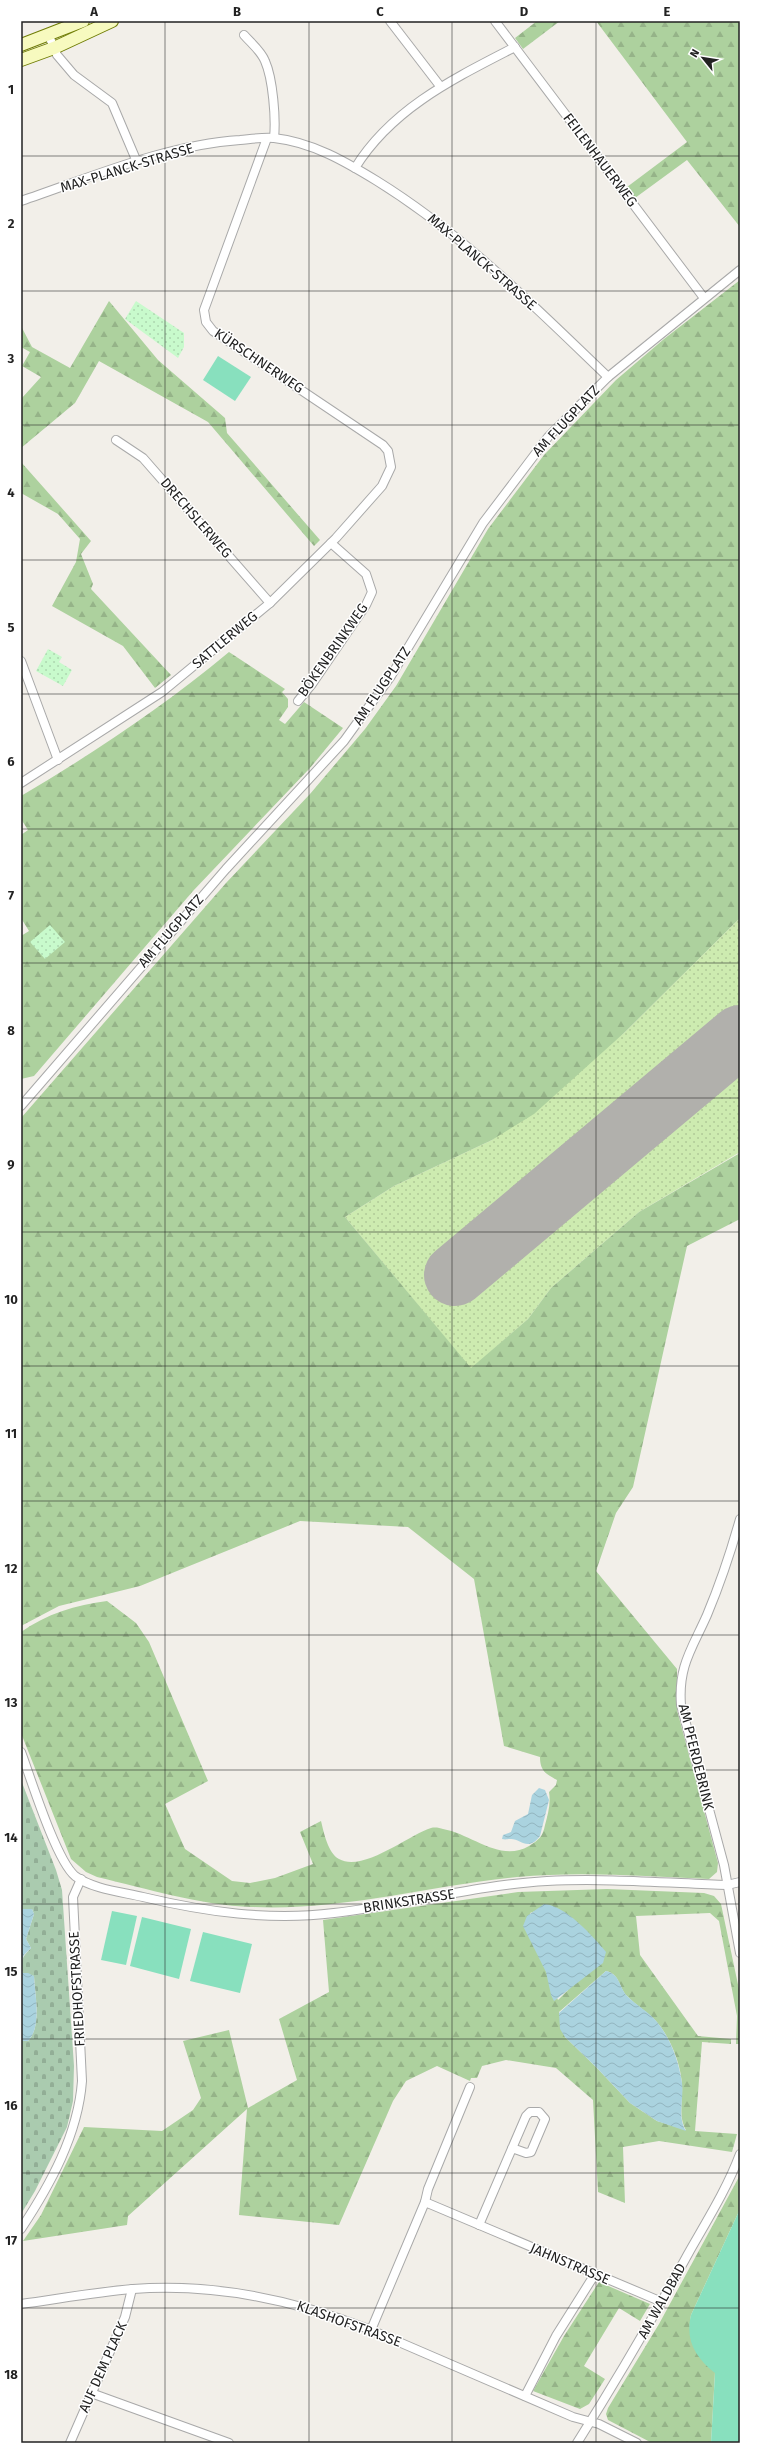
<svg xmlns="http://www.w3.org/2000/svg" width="761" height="2464" viewBox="0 0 761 2464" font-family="'Fira Sans',sans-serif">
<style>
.grass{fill:url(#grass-dots)}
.forest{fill:url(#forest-firs);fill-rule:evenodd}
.cemetery{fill:url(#cemetery-stones)}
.park{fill:url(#park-dots)}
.pitch{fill:#88e0be}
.water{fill:url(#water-waves)}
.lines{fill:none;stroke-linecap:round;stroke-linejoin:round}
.runway{stroke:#b1b0ac;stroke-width:62}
.street-casing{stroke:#a9a9a9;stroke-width:10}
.secondary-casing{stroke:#707d05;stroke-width:14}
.street{stroke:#fff;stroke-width:8}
.secondary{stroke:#f7fabf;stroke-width:12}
.grid{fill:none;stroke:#222;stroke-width:1;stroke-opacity:0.55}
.labels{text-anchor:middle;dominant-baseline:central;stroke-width:3;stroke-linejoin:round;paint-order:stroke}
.street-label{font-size:14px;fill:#222;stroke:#fff}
.neatline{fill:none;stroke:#222;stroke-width:1.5}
.grid-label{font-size:13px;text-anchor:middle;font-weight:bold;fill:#222}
</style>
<defs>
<pattern id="grass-dots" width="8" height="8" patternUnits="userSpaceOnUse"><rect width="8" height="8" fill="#cdebb0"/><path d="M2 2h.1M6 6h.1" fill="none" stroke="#b0c997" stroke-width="1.8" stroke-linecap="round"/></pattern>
<pattern id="forest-firs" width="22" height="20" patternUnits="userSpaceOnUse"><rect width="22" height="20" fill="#add19e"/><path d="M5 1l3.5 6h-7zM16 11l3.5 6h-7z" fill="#95b388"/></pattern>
<pattern id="cemetery-stones" width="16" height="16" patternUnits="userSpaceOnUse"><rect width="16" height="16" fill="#aacbaf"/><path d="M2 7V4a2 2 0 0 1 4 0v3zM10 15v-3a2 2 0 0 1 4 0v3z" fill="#92ae96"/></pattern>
<pattern id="park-dots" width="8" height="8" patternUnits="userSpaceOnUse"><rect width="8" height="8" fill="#c8facc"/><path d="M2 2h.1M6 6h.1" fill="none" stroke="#acd6af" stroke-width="1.8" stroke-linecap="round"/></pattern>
<pattern id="water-waves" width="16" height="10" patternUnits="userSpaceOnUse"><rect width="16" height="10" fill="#aad3df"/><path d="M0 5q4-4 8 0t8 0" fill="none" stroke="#92b5bf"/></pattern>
</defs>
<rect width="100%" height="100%" fill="#f2efe9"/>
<!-- grass -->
<path class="grass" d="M 740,918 L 740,1152 L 639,1212 L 551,1288 L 528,1319 L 471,1369 L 345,1217 L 394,1186 L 492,1140 L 624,1033 Z"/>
<!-- forest -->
<g class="forest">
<path d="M 537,21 L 560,21 L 523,49 L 515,38 Z"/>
<path d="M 596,21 L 740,21 L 740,227 L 687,160 L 635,198 L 627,187 L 687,142 Z"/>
<path d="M 740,280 L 740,918 L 624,1033 L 534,1114 L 492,1140 L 394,1186 L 345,1217 L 471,1368 L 528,1319 L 551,1288 L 639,1212 L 740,1153 L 740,1219 L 687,1246 L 633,1487 L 616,1513 L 596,1571 L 677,1669 L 677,1710 L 718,1863 L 717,1872 L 709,1879 C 645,1876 580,1871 517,1877 C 428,1886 341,1911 252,1907 C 199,1905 148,1889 97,1877 L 86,1872 L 71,1859 L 21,1733 L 21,1632 C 46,1614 76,1605 107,1601 L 136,1623 L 149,1642 L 208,1781 L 165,1804 L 185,1849 L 232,1881 L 250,1883 L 275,1878 L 313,1864 L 300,1832 L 321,1821 C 324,1833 328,1853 339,1859 C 363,1873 410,1834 431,1828 C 435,1827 440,1828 443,1829 C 472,1834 500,1863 529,1846 C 539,1840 543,1836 545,1825 C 548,1814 551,1803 549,1792 L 556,1785 L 557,1780 C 546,1774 540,1771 540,1757 L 504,1746 L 474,1579 L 408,1527 L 300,1521 L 140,1586 L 59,1606 L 21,1626 L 21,1118 L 226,883 L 310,794 L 365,729 L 396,686 L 488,529 L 544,455 L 616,380 L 664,339 Z"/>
<path d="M 109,301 L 158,360 L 225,418 L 227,433 L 320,540 L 314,546 L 208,422 L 99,361 L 75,403 L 21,448 L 21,399 L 41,377 L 22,366 L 30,352 L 21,347 L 21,326 L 32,347 L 70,368 Z"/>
<path d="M 21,462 L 91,541 L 81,554 L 93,584 L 91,589 L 171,675 L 155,688 L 123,646 L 52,606 L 76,562 L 80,539 L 58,514 L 21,493 Z"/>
<path d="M 229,652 L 285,689 L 282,692 L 288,699 L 288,707 L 279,720 L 285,724 L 304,702 L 343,728 L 310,768 L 193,891 L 34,1076 L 21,1079 L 21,936 L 29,931 L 21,918 L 21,835 L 28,830 L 21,819 L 21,796 C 94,753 164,706 229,652 Z"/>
<path d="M 607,1889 L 704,1893 L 714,1896 L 721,1904 L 740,1994 L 740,2044 L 736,2044 L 737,2016 L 719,1921 L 710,1913 L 636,1916 L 640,1955 L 698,2036 L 731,2039 L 731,2044 L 702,2042 L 695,2131 L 737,2134 L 732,2152 L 659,2141 L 623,2147 L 625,2203 L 598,2192 L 593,2100 L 556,2068 L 506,2060 L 482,2066 L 477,2078 L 471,2078 L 470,2081 L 437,2066 L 406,2081 L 393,2101 L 339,2225 L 239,2215 L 247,2109 L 128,2216 L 127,2225 L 23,2241 L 41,2215 L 84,2127 L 162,2131 L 193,2110 L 201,2098 L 183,2041 L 229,2030 L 248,2108 L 297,2080 L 279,2019 L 329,1992 L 323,1920 L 518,1892 ZM 538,1910 L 568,1990 L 558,2000 L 537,1949 L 529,1937 L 530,1913 ZM 606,1971 C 620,1974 619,1988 627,1996 C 636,2005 647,2012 655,2020 C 670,2036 681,2064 682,2085 C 683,2100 678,2117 686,2130 L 657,2121 L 630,2103 L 596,2067 L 565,2037 L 559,2012 Z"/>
<path d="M 740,2175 L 740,2209 L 691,2315 C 686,2337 698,2359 715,2372 L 711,2443 L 652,2443 L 608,2420 L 606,2414 L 608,2408 L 659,2324 Z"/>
<path d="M 599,2282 L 650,2304 L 640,2321 L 619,2308 L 584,2366 L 605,2379 L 589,2404 L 580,2409 L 533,2391 L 564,2336 Z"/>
</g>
<!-- cemetery -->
<path class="cemetery" d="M 21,1780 L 56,1870 L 62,1890 L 74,2066 L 73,2101 L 67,2127 L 35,2191 L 21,2214 L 21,2041 L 28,2041 C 42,2027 35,1995 34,1976 L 23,1973 C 18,1962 24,1955 31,1948 L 26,1939 L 34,1914 L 32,1909 L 21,1909 Z"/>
<!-- park -->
<g class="park">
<path d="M 136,301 L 184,333 L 184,347 L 178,358 L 125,319 Z"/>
<path d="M 48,649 L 62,657 L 59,662 L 72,670 L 63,686 L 36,671 Z"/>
<path d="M 50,925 L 65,942 L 45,959 L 30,942 Z"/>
</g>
<!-- pitch -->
<g class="pitch">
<path d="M 218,356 L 251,377 L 235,401 L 203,380 Z"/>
<path d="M 112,1911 L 137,1916 L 126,1965 L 101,1960 Z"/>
<path d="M 142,1917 L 191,1929 L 179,1979 L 130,1966 Z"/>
<path d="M 203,1932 L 252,1944 L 240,1993 L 190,1981 Z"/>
<path d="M 740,2209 L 740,2443 L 711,2443 L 715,2373 C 695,2357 685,2340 691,2315 Z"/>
</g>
<!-- water -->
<g class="water">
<path d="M 539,1788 L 545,1790 L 549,1800 L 540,1836 C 528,1852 521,1839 511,1839 C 507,1839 506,1840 502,1839 L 503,1835 L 511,1832 L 515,1821 L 528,1814 L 532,1795 Z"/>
<path d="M 544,1904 C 565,1905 593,1936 606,1952 L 603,1963 L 554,2001 L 551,1995 L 546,1972 L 523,1926 L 527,1916 Z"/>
<path d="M 21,1909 L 32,1909 L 34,1914 L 26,1939 L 31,1948 L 24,1955 L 21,1963 Z"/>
<path d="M 21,1968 L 23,1973 L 28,1973 L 34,1976 C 35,1995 42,2027 28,2041 L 21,2041 Z"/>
<path d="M 606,1971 C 620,1974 619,1987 627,1996 C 636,2005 649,2012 657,2022 C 671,2039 679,2062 682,2083 C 684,2100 677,2117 686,2131 L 657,2121 L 630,2103 L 596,2067 L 565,2037 L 560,2029 L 559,2013 Z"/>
</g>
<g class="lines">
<!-- runway -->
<path class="runway" d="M 455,1275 L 740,1036"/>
<defs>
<g id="street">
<path d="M 390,21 L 440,86"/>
<path d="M 495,21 L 704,298"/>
<path d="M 244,35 C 251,43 261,51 265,61 C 273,79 276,119 274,138"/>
<path d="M 49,36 L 57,55 L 74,75 L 112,103 L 137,162"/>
<path d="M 355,168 C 392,108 455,78 515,47"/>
<path d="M 21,201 C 92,177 165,145 240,140 C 251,139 263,137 274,138 C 312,142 346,162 377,181 C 464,235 535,307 608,377"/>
<path d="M 116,440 L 143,458 L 270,603"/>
<path d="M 21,661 L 58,760"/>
<path d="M 298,701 L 312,684 L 366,605 L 372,592 L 366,574 L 331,543"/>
<path d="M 21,783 L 162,692 L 270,603 L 336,538 L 382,486 L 391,467 L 388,451 L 383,445 L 213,331 L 206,322 L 204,310 L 267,138"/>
<path d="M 21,1106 L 226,869 L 344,741 L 391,676 L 483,523 L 548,437 L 608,377 L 740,270"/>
<path d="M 740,1519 C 731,1551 720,1584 707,1615 C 692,1649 678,1666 681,1705 L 724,1865 L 740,1953"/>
<path d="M 21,1752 C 31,1779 56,1860 75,1876 C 92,1889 122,1892 143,1897 C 206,1912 270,1921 334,1913 C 405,1905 476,1885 547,1881 C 606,1878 669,1883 727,1885 L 740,1882"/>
<path d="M 425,2202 L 428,2189 L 470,2087"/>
<path d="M 479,2225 L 526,2116 L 530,2112 L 539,2112 L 545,2119 L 531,2152 L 526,2153 L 512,2148"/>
<path d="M 21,2229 C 50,2185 78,2135 82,2081 L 73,1897 L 81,1879"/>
<path d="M 21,2304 C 58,2299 96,2292 133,2289 C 215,2283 295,2300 371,2330 L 573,2417 L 599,2424 L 637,2443"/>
<path d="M 371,2330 L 425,2202 L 662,2302"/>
<path d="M 91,2393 L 229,2443"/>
<path d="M 525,2396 L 556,2336 L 595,2274"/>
<path d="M 70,2443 L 125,2317 L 132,2289"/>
<path d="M 577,2443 C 616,2381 653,2318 688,2254 C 706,2222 727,2189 740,2154"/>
</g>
<g id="secondary">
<path d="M 21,45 L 83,21"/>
<path d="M 21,60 L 54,48 L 112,21"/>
</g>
</defs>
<!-- street casing -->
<use href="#street" class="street-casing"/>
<!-- secondary casing -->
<use href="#secondary" class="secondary-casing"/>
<!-- street -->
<use href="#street" class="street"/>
<!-- secondary -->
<use href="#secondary" class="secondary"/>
</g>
<!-- grid -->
<path class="grid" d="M 165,21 L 165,2443M 309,21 L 309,2443M 452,21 L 452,2443M 596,21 L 596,2443M 21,156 L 740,156M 21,291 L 740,291M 21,425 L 740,425M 21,560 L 740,560M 21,694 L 740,694M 21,829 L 740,829M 21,963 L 740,963M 21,1098 L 740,1098M 21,1232 L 740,1232M 21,1366 L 740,1366M 21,1501 L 740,1501M 21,1635 L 740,1635M 21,1770 L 740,1770M 21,1904 L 740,1904M 21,2039 L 740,2039M 21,2173 L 740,2173M 21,2308 L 740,2308"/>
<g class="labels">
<!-- street labels -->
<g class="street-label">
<text transform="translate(600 160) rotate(53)">FEILENHAUERWEG</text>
<text transform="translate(127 168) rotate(-17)">MAX-PLANCK-STRASSE</text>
<text transform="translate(482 262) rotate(41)">MAX-PLANCK-STRASSE</text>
<text transform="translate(259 361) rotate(34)">KÜRSCHNERWEG</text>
<text transform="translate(566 421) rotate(-47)">AM FLUGPLATZ</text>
<text transform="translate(196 518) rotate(49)">DRECHSLERWEG</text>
<text transform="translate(225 640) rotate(-40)">SATTLERWEG</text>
<text transform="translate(333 650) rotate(-55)">BÖKENBRINKWEG</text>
<text transform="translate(382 686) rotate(-56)">AM FLUGPLATZ</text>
<text transform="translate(171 931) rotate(-49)">AM FLUGPLATZ</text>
<text transform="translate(696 1757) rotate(76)">AM PFERDEBRINK</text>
<text transform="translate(409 1901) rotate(-9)">BRINKSTRASSE</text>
<text transform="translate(77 1989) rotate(-93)">FRIEDHOFSTRASSE</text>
<text transform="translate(570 2264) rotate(23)">JAHNSTRASSE</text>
<text transform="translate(662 2301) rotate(-61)">AM WALDBAD</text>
<text transform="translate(349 2324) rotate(20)">KLASHOFSTRASSE</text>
<text transform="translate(103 2367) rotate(-66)">AUF DEM PLACK</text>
</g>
</g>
<!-- border -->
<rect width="761" height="2464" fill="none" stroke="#ffffff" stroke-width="44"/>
<!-- north arrow -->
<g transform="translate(703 58) rotate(300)" stroke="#ffffff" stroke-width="3" paint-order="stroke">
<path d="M0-3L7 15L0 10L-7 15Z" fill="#222222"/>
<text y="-6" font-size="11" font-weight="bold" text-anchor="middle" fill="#222222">N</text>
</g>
<rect x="22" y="22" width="717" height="2420" class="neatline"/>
<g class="grid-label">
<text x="94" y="16">A</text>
<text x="237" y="16">B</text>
<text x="380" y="16">C</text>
<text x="524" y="16">D</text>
<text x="667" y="16">E</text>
<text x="11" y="94">1</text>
<text x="11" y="228">2</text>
<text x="11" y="363">3</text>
<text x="11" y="497">4</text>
<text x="11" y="632">5</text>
<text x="11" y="766">6</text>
<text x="11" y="900">7</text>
<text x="11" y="1035">8</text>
<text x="11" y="1169">9</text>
<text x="11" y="1304">10</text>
<text x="11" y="1438">11</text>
<text x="11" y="1573">12</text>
<text x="11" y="1707">13</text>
<text x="11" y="1842">14</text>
<text x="11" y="1976">15</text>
<text x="11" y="2110">16</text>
<text x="11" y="2245">17</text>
<text x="11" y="2379">18</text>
</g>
</svg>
